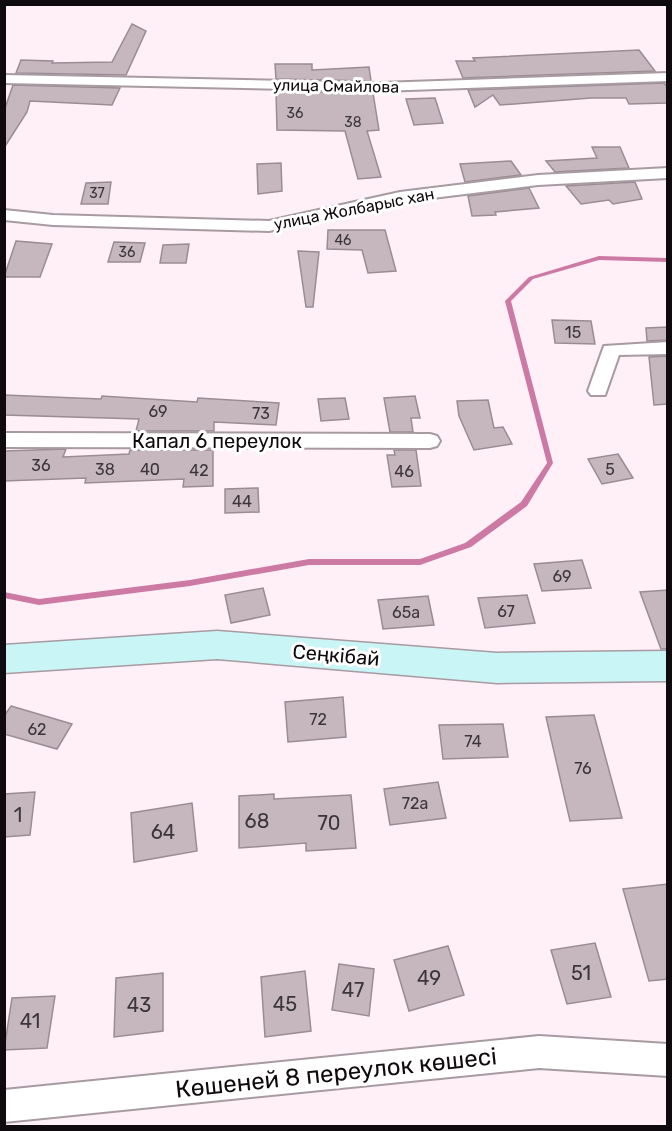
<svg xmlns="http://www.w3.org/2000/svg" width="672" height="1131" viewBox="0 0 672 1131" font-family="Rubik,sans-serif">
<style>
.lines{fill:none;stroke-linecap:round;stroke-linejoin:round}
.stream{fill:#cc79a4;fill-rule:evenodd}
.building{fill:#c5b7bd;stroke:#998c92;stroke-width:1.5}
.street-casing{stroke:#a89aa1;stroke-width:4}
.secondary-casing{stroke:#a89aa1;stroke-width:3}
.street{fill:#fff;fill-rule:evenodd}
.secondary{fill:#caf5f6;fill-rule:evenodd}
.labels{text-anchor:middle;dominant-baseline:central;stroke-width:6;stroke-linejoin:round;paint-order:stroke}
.far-number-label{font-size:14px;fill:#3c3539}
.far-street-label{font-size:16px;fill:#0f0a0d;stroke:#fff}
.number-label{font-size:16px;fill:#3c3539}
.street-label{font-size:20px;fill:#0f0a0d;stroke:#fff}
.near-number-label{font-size:20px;fill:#3c3539}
.near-street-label{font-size:24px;fill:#0f0a0d;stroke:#fff}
</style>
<rect width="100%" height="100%" fill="#fff0f7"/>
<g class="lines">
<!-- stream -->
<path class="stream" d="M 599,256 L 668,258 L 668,262 L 599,260 L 533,279 L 511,301 L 553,463 L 527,506 L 471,547 L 420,565 L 309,565 L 190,586 L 39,605 L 4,598 L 4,592 L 39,599 L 190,580 L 309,559 L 420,559 L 465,543 L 521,502 L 547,463 L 505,301 L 529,277 Z"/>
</g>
<!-- building -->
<g class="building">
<path d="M 132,24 L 146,31 L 126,75 L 16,73 L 21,60 L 53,61 L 52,63 L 112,62 Z"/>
<path d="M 639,50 L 655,71 L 463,78 L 456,61 L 475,61 L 473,58 Z"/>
<path d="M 275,64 L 312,64 L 312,70 L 369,67 L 371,81 L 276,79 Z"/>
<path d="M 664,83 L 668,88 L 668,103 L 629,104 L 626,98 L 591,98 L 500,105 L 493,95 L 475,107 L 468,90 Z"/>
<path d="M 13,85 L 120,88 L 112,105 L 30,101 L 27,112 L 4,148 L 4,111 Z"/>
<path d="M 276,91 L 373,93 L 379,130 L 367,131 L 381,177 L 358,179 L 345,131 L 277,130 Z"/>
<path d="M 435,98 L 443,123 L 414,125 L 406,99 Z"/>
<path d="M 592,147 L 620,147 L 629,168 L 555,172 L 546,161 L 597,158 Z"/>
<path d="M 511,161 L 521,175 L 465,182 L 460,164 Z"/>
<path d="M 281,163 L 282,191 L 258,194 L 257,164 Z"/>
<path d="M 111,182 L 108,204 L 81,204 L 86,183 Z"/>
<path d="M 635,182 L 642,199 L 613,204 L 609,200 L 581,204 L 566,186 Z"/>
<path d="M 529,188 L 539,208 L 495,212 L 496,215 L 472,216 L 468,196 Z"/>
<path d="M 328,230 L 385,230 L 396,271 L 368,273 L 362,250 L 327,249 Z"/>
<path d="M 16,241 L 52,244 L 40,277 L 4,277 Z"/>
<path d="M 114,242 L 145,243 L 140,262 L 108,262 Z"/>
<path d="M 189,244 L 186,263 L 160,263 L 163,245 Z"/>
<path d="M 298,251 L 319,252 L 313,307 L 306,307 Z"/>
<path d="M 552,320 L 591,321 L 595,344 L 555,343 Z"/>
<path d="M 668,327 L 668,340 L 647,341 L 646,328 Z"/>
<path d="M 668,356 L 668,404 L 654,405 L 649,357 Z"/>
<path d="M 4,395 L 101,399 L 102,396 L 197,402 L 198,398 L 279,403 L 276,425 L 214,422 L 214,431 L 136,431 L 139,419 L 4,415 Z"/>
<path d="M 415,396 L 420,418 L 411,418 L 413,432 L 390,432 L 384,398 Z"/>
<path d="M 345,398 L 349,419 L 321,421 L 318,399 Z"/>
<path d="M 488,400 L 494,428 L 503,427 L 512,444 L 474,450 L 459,416 L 457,401 Z"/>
<path d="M 66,449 L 63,457 L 129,454 L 130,450 L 213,450 L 213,486 L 183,487 L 184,479 L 85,483 L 86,478 L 4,481 L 4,451 Z"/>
<path d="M 394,450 L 416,450 L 421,486 L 392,487 L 387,455 L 395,455 Z"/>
<path d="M 618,454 L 633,478 L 602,484 L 588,459 Z"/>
<path d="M 258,488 L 259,512 L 225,513 L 225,489 Z"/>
<path d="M 582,560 L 591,588 L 542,591 L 534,564 Z"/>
<path d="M 263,588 L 270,615 L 231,623 L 225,595 Z"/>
<path d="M 668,590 L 668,649 L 661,649 L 640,592 Z"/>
<path d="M 527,595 L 535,623 L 485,628 L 478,598 Z"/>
<path d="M 428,596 L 434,625 L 383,629 L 378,600 Z"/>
<path d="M 343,697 L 346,737 L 288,742 L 285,702 Z"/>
<path d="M 11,706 L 72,724 L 57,749 L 4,734 L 4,716 Z"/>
<path d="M 594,715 L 622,818 L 570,821 L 546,717 Z"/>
<path d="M 503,724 L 508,757 L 443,759 L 439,725 Z"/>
<path d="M 438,782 L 446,818 L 390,825 L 384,789 Z"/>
<path d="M 35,792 L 30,835 L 4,837 L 4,794 Z"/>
<path d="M 274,794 L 274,799 L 351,795 L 356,848 L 306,851 L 306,843 L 239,848 L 239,796 Z"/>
<path d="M 192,803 L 197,851 L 134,862 L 131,813 Z"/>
<path d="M 668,884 L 668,979 L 649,981 L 623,889 Z"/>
<path d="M 595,943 L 611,997 L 567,1004 L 551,950 Z"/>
<path d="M 448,946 L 464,995 L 409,1011 L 394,960 Z"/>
<path d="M 339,964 L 374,969 L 369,1016 L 332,1010 Z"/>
<path d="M 305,971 L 311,1031 L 265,1037 L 261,977 Z"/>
<path d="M 163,973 L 163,1031 L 114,1037 L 116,978 Z"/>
<path d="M 55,996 L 47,1048 L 4,1050 L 12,998 Z"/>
</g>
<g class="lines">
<defs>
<g id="street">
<path d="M 668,73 L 668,81 L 380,91 L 4,83 L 4,75 L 380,83 Z"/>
<path d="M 668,168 L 668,178 L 538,185 L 400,202 L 269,231 L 53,225 L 4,220 L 4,210 L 53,215 L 269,221 L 400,192 L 538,175 Z"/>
<path d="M 668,342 L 668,354 L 619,355 L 605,395 L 591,395 L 588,391 L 604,346 Z"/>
<path d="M 4,433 L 430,434 L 437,436 L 440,441 L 437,446 L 430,448 L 4,447 Z"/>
<path d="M 539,1036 L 668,1044 L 668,1076 L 539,1068 L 4,1122 L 4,1090 Z"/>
</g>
<path id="secondary" d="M 217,631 L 497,653 L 668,651 L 668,681 L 497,683 L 217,659 L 4,673 L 4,645 Z"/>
</defs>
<!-- street casing -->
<use href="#street" class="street-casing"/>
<!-- secondary casing -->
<use href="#secondary" class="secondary-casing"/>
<!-- street -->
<use href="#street" class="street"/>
<!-- secondary -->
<use href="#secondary" class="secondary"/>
</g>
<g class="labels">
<!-- far-number labels -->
<g class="far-number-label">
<text x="295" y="113">36</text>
<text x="353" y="122">38</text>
<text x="97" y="193">37</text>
<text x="343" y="240">46</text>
<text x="127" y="252">36</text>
</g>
<!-- far-street labels -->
<g class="far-street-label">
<text transform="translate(336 86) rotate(1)">улица Смайлова</text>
<text transform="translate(354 209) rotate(-11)">улица Жолбарыс хан</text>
</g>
<!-- number labels -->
<g class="number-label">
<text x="573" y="332">15</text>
<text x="158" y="411">69</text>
<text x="261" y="413">73</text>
<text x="41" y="465">36</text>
<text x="105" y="469">38</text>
<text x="150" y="469">40</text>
<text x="610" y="469">5</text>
<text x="199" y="470">42</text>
<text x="404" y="471">46</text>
<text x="242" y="501">44</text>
<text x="562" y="576">69</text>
<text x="506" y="611">67</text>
<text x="406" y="612">65а</text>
<text x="318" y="719">72</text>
<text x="37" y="729">62</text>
<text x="473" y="741">74</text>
<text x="583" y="768">76</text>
<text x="415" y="803">72а</text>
</g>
<!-- street labels -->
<g class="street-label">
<text x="217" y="441">Капал 6 переулок</text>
<text transform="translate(336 655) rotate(5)">Сеңкібай</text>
</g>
<!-- near-number labels -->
<g class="near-number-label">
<text x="18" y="815">1</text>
<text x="257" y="821">68</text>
<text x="329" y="823">70</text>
<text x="163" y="832">64</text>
<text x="581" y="973">51</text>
<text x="429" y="978">49</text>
<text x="353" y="990">47</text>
<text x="285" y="1004">45</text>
<text x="139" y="1005">43</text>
<text x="30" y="1021">41</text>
</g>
<!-- near-street labels -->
<g class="near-street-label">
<text transform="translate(336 1073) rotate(-6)">Көшеней 8 переулок көшесі</text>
</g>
</g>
<!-- border -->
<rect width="672" height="1131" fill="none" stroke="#0f0a0d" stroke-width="12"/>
</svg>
